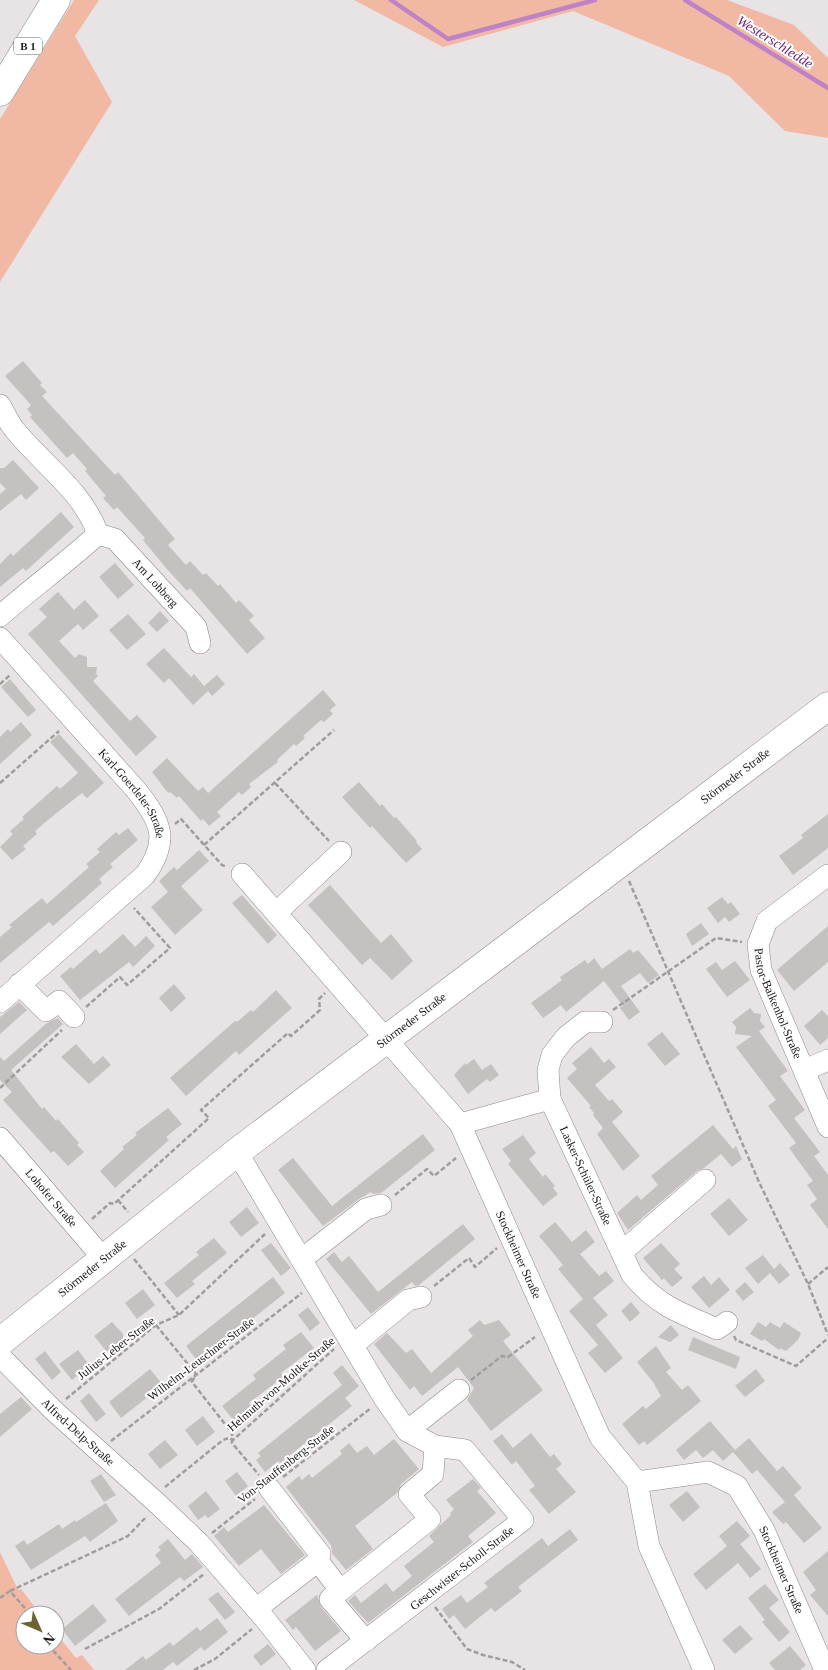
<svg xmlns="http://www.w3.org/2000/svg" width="828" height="1670" viewBox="0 0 828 1670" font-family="'Times New Roman',serif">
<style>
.green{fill:#f1b9a4}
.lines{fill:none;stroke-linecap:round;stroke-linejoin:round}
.stream{stroke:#c082c6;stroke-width:4.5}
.building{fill:#c4c1c0}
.minor-casing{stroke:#8c898a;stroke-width:22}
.major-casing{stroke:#8c898a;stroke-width:29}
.path{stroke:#a09d9e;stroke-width:2.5;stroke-dasharray:5 2.5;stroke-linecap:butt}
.minor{stroke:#fff;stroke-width:21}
.major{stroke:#fff;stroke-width:28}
.labels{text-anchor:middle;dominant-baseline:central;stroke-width:4;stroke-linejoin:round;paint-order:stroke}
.shield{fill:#fff;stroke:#5f5e5f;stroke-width:1}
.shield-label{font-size:11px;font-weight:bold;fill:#1b191a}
.street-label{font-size:12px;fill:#1b191a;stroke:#fff}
.water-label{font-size:14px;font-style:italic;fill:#6e2476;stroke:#fff}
</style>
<rect width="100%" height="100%" fill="#e8e4e5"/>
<!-- green -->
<g class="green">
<path d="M 74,0 L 99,0 L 75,36 L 112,102 L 0,282 L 0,119 Z"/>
<path d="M 354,0 L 727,0 L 794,25 L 828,58 L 828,138 L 785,131 L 729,76 L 573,11 L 443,47 Z"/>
<path d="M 0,1552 L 18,1590 L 21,1589 L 41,1615 L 25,1615 L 25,1645 L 55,1645 L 55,1632 L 76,1658 L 82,1655 L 94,1670 L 0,1670 Z"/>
</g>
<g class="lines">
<!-- stream -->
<g class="stream">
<path d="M 391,0 L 448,39 L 595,0"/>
<path d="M 685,0 L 828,88"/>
</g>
</g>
<!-- building -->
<g class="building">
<path d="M 23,361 L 42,383 L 40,385 L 47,392 L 42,396 L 103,462 L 115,475 L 118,472 L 175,539 L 168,545 L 186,565 L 190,561 L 203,575 L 206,573 L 218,586 L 220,584 L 236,603 L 239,600 L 254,616 L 249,620 L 265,638 L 247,654 L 190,588 L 187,591 L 166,568 L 143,540 L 145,538 L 117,507 L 114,510 L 103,498 L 106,496 L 85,471 L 87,469 L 73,453 L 67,458 L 30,417 L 32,415 L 27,409 L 31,405 L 5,376 Z"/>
<path d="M 13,460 L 39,488 L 26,500 L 21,494 L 0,511 L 0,494 L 6,489 L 0,483 L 0,468 L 4,468 Z"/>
<path d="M 61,512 L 74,527 L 26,571 L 23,568 L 0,587 L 0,564 L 11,553 L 13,556 Z"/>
<path d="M 115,563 L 134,585 L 118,599 L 99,577 Z"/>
<path d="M 58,592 L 74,610 L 85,600 L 99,616 L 83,630 L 78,624 L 59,641 L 75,658 L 79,654 L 87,657 L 87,667 L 97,667 L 96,673 L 98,676 L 93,681 L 130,721 L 137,715 L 157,737 L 136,756 L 28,634 L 47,617 L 39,609 Z"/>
<path d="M 160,611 L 169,621 L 157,632 L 148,623 Z"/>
<path d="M 128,614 L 146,634 L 127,650 L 109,630 Z"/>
<path d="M 164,648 L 191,677 L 194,674 L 204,686 L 217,675 L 225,684 L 212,696 L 208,691 L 193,705 L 169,678 L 164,683 L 146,664 Z"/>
<path d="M 10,679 L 36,710 L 28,717 L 1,687 Z"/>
<path d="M 323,690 L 336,705 L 330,710 L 333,714 L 324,722 L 321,720 L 303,736 L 305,738 L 296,746 L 294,744 L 277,760 L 278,762 L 249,784 L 251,787 L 242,795 L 239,792 L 217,812 L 221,816 L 209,826 L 203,819 L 201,821 L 179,796 L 177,798 L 170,792 L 168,793 L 152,772 L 167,758 L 198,791 L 203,787 L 208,793 Z"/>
<path d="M 21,722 L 32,735 L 0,764 L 0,737 L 8,729 L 10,732 Z"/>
<path d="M 59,734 L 104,783 L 87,798 L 82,793 L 54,815 L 35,831 L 37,834 L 23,846 L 26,849 L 12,860 L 0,847 L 13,834 L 10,831 L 24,819 L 22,817 L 57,786 L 60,789 L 78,773 L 50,742 Z"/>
<path d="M 359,782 L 380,806 L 382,804 L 394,818 L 396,817 L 417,841 L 416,842 L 422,849 L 406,863 L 372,826 L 370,828 L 342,797 Z"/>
<path d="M 828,814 L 828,848 L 793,875 L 779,856 L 803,838 L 801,835 Z"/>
<path d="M 128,828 L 138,840 L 110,864 L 113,867 L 99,879 L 102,883 L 53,926 L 49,922 L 0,963 L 0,937 L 12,927 L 9,925 L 42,898 L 47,904 L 89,867 L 86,864 L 100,852 L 97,849 L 116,832 L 119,835 Z"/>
<path d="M 199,850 L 209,861 L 181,886 L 203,910 L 175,935 L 151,907 L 168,892 L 159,881 L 174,867 L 177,870 Z"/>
<path d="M 330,885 L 381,943 L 391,934 L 413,961 L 392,980 L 370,958 L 362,965 L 308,905 Z"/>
<path d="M 242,895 L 277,935 L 268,944 L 232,903 Z"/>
<path d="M 722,897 L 728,904 L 731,902 L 740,914 L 729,922 L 725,917 L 718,923 L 707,908 Z"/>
<path d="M 701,923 L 709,934 L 692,946 L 686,934 Z"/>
<path d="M 828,926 L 828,962 L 794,991 L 777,970 Z"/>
<path d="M 123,934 L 135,947 L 146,936 L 155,946 L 133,967 L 129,962 L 80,1000 L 60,976 L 71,967 L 73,969 L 96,949 L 100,954 Z"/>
<path d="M 630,949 L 633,953 L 638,950 L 659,975 L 648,983 L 640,973 L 621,986 L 640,1012 L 629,1020 L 620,1008 L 623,1006 L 604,981 L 566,1012 L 561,1005 L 543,1018 L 531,1003 L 562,980 L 560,977 L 585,960 L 588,964 L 594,958 L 602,969 Z"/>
<path d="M 735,961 L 750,980 L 727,997 L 706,969 L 716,962 L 722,970 Z"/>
<path d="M 174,984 L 186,998 L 171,1012 L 159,998 Z"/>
<path d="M 276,990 L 292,1008 L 239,1055 L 236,1051 L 186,1096 L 170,1078 L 235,1021 L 237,1022 L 251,1010 L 253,1012 Z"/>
<path d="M 19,1002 L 27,1010 L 0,1034 L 0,1017 Z"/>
<path d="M 750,1008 L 754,1013 L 761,1014 L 760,1021 L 765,1027 L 759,1031 L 788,1071 L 780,1076 L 805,1110 L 794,1118 L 820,1152 L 814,1156 L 828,1175 L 828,1229 L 810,1205 L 817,1199 L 807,1185 L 813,1181 L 789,1148 L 796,1143 L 768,1106 L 776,1100 L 736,1047 L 752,1036 L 735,1034 L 736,1027 L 732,1022 Z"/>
<path d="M 822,1010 L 828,1016 L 828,1038 L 820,1045 L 804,1026 Z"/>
<path d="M 58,1018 L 63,1024 L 11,1070 L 42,1109 L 44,1107 L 56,1121 L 58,1119 L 79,1143 L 77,1145 L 84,1152 L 68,1166 L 54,1151 L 51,1153 L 3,1100 L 12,1092 L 0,1080 L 0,1057 L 4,1061 L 47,1023 Z"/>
<path d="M 662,1032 L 680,1054 L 665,1066 L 647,1044 Z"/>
<path d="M 76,1044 L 94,1064 L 103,1056 L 111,1065 L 89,1084 L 61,1057 Z"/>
<path d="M 591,1047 L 604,1063 L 609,1059 L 616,1067 L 595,1085 L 609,1101 L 612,1099 L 623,1112 L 612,1122 L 640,1156 L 623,1171 L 597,1134 L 603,1128 L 593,1115 L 594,1113 L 589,1107 L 591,1106 L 567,1078 L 577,1069 L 572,1063 Z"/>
<path d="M 474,1059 L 482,1070 L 491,1064 L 499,1075 L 490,1082 L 487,1079 L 468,1094 L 454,1075 L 465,1063 L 466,1065 Z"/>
<path d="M 168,1108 L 182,1124 L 166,1137 L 169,1140 L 115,1188 L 100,1171 L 124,1149 L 122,1147 L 137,1135 L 135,1133 Z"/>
<path d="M 713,1125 L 733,1149 L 736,1146 L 742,1159 L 732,1167 L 721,1154 L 704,1168 L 697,1171 L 628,1230 L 617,1213 L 637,1195 L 641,1200 L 658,1185 L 651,1176 Z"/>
<path d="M 423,1134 L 435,1150 L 381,1193 L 373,1194 L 371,1192 L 359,1199 L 323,1226 L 278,1170 L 293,1158 L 332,1206 Z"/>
<path d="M 523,1135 L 536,1153 L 529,1159 L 543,1177 L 545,1174 L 555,1186 L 553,1188 L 558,1194 L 543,1206 L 508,1164 L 511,1161 L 502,1149 Z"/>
<path d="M 729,1198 L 748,1220 L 729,1236 L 710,1214 Z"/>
<path d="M 247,1207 L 259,1223 L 241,1237 L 229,1222 Z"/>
<path d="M 555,1222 L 572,1242 L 586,1230 L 595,1242 L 580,1254 L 599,1276 L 606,1271 L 614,1281 L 593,1298 L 608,1315 L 596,1325 L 623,1358 L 605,1373 L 588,1353 L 598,1345 L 569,1311 L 583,1299 L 558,1269 L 563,1265 L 539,1236 Z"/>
<path d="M 463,1224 L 475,1239 L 419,1285 L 415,1286 L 412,1282 L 371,1314 L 326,1259 L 334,1252 L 342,1262 L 349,1256 L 378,1292 Z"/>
<path d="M 214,1238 L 227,1253 L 192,1281 L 195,1284 L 177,1298 L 164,1283 L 199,1255 L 196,1252 Z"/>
<path d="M 271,1243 L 291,1268 L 281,1276 L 261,1250 Z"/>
<path d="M 661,1243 L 680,1264 L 674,1269 L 683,1278 L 672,1287 L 664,1278 L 662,1280 L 643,1258 Z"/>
<path d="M 763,1255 L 774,1269 L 780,1263 L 790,1275 L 779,1284 L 770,1273 L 758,1284 L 745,1268 Z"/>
<path d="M 704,1276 L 711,1285 L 719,1277 L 730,1290 L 709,1308 L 691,1287 Z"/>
<path d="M 273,1277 L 285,1293 L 198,1362 L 186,1346 Z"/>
<path d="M 745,1282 L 754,1292 L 743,1301 L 735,1291 Z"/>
<path d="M 143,1289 L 155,1305 L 137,1319 L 125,1303 Z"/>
<path d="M 631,1302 L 640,1313 L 630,1322 L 621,1311 Z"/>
<path d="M 308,1307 L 320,1323 L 310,1331 L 298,1315 Z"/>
<path d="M 480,1320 L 484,1325 L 499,1320 L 511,1335 L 503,1341 L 543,1390 L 491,1431 L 467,1400 L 474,1388 L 458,1367 L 422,1396 L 414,1386 L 410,1390 L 374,1344 L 387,1333 L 406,1353 L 412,1349 L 431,1373 L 473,1336 L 468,1330 Z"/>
<path d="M 112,1322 L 123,1334 L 123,1339 L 107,1352 L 94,1336 Z"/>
<path d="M 758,1322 L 766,1327 L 770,1322 L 780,1328 L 784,1322 L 801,1333 L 798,1340 L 786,1351 L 780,1348 L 779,1350 L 764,1339 L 762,1341 L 750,1334 Z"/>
<path d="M 671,1325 L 679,1335 L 670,1342 L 658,1337 Z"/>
<path d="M 301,1332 L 314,1348 L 281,1373 L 283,1377 L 249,1403 L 252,1407 L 234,1421 L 222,1406 L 256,1379 L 253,1375 L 286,1349 L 283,1345 Z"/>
<path d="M 693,1337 L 740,1357 L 736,1369 L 688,1350 Z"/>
<path d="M 656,1346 L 671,1368 L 666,1372 L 682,1390 L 688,1385 L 701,1401 L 647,1445 L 644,1441 L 639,1445 L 622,1424 L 643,1406 L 646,1409 L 661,1396 L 653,1382 L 637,1362 Z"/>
<path d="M 78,1350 L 90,1366 L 72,1380 L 59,1364 Z"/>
<path d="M 45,1351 L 61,1372 L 52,1380 L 35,1359 Z"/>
<path d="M 342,1365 L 359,1386 L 345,1398 L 352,1406 L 280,1463 L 278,1461 L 265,1472 L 256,1460 L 261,1456 L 258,1453 L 342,1385 L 333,1373 Z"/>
<path d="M 150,1369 L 163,1385 L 121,1418 L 109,1402 Z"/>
<path d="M 756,1369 L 765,1381 L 745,1397 L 735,1386 Z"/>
<path d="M 89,1393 L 106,1414 L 96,1422 L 80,1401 Z"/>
<path d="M 21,1397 L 32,1409 L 0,1437 L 0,1414 Z"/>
<path d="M 203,1416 L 215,1432 L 197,1446 L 185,1430 Z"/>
<path d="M 710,1421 L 735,1450 L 749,1438 L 777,1471 L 783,1466 L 802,1488 L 794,1495 L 822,1528 L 804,1543 L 786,1522 L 783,1524 L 772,1512 L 785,1502 L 757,1470 L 752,1474 L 733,1452 L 723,1461 L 713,1450 L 703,1458 L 696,1450 L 684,1460 L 676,1450 Z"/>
<path d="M 531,1433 L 550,1457 L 554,1454 L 562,1464 L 556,1469 L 576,1492 L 549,1514 L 529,1490 L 535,1486 L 516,1461 L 512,1465 L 493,1441 L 502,1434 L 513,1448 Z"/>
<path d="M 394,1439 L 419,1469 L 401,1484 L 397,1493 L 355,1526 L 373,1549 L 346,1570 L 332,1553 L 331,1545 L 286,1487 L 299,1476 L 302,1480 L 309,1474 L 312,1478 L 342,1454 L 340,1451 L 349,1443 L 357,1453 L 367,1446 L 374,1455 Z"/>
<path d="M 165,1440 L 178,1455 L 160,1469 L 148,1454 Z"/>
<path d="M 237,1472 L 248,1486 L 236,1496 L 225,1481 Z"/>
<path d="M 101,1474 L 116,1495 L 104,1502 L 90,1481 Z"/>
<path d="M 473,1479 L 481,1488 L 477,1491 L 496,1513 L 468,1536 L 473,1542 L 368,1623 L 348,1601 L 355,1595 L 361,1603 L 386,1583 L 393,1592 L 412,1576 L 404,1566 L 434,1542 L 429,1536 L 451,1515 L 450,1513 L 454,1509 L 446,1500 Z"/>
<path d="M 206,1491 L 220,1509 L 208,1518 L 205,1515 L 198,1520 L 188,1506 Z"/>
<path d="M 687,1491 L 700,1507 L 683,1522 L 669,1505 Z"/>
<path d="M 106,1503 L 118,1521 L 90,1542 L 85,1536 L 31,1570 L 15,1546 L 24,1540 L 27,1545 L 59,1524 L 62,1529 L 75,1520 L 76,1522 Z"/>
<path d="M 264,1505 L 305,1555 L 281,1574 L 261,1549 L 239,1566 L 214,1536 L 224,1527 L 228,1532 Z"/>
<path d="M 737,1521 L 750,1536 L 740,1544 L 761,1569 L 750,1578 L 738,1563 L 706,1590 L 693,1574 L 727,1546 L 719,1536 Z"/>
<path d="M 570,1529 L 578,1540 L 518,1587 L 522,1591 L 495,1612 L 491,1608 L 465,1629 L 454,1615 L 449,1619 L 442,1609 L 461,1595 L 467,1603 L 488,1587 L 484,1583 L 542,1538 L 548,1546 Z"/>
<path d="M 168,1539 L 185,1560 L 192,1554 L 203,1567 L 184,1581 L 180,1577 L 129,1616 L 115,1599 L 161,1563 L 155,1555 L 161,1550 L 158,1547 Z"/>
<path d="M 828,1551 L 828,1616 L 810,1595 L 816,1590 L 803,1572 Z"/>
<path d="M 765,1584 L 779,1600 L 769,1608 L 790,1632 L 779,1642 L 762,1622 L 765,1620 L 748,1598 Z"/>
<path d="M 218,1592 L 235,1612 L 225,1620 L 208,1599 Z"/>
<path d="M 317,1595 L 321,1607 L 341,1631 L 315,1651 L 296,1627 L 293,1630 L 285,1620 Z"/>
<path d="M 93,1604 L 107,1621 L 75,1646 L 62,1629 Z"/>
<path d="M 217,1618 L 228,1632 L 204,1651 L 201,1647 L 177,1666 L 173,1662 L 163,1670 L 125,1670 L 143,1656 L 146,1660 L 170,1642 L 173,1646 L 197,1627 L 200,1631 Z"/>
<path d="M 740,1625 L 753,1639 L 735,1654 L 722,1640 Z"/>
<path d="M 268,1644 L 276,1654 L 261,1666 L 253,1656 Z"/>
<path d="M 790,1646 L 806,1665 L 800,1670 L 775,1670 L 769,1663 Z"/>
</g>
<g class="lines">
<defs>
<g id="minor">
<path d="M 0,405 C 5,413 8,422 14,429 C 42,464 83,491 98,534"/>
<path id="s1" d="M 0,616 C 32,588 66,563 98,534 L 115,539 L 196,627 L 200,643"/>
<path id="s2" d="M 0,638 L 137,791 C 161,822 170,840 145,875 L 0,1002"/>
<path id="s3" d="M 242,874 L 460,1124 L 600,1437 L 637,1482 L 649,1546 L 704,1670"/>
<path id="s4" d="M 828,875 L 767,921 L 758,944 L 761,970 L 828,1127"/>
<path d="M 276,913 L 341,852"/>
<path d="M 19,984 L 46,1011 L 59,1001 L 74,1017"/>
<path d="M 805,1070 L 828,1060"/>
<path d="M 550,1099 L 548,1070 L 552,1055 L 566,1037 L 585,1022 L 602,1022"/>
<path id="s5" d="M 460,1124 L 550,1099 L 632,1275 C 659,1307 681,1313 717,1329 L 727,1322"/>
<path id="s6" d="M 0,1138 L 103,1258"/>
<path d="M 237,1152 L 384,1398 L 407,1431 L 435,1446 L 465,1450 L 523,1520 L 327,1670"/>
<path d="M 622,1252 L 705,1180"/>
<path d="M 302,1259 L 366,1209 L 381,1205"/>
<path d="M 353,1345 L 408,1300 L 421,1297"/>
<path id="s7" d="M 0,1356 L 53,1410 L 158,1504 L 199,1543 L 265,1619 L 305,1670"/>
<path d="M 407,1431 L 459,1390"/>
<path id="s8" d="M 637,1482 L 708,1472 L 737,1486 L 764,1530 L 825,1670"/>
<path d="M 269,1488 L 320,1554 L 318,1561 L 340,1590"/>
<path d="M 256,1609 L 318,1561"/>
<path d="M 366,1641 L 330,1599 L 430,1519 L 409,1494 L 433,1474 L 435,1446"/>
</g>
<g id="major">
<path d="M 0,92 L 56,0"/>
<path id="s9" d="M 0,1342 L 237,1152 L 828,706"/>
</g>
</defs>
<!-- minor casing -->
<use href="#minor" class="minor-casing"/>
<!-- major casing -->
<use href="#major" class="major-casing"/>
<!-- path -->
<g class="path">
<path d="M 0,684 L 10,675"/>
<path d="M 0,783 L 59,731"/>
<path d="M 275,783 L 329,841"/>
<path d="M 175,824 L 181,819 L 222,865 L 227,867"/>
<path d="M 204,845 L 334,730"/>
<path d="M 629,881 L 759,1182 L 808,1284 L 828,1335"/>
<path d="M 86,1007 L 120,977 L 127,985 L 170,948 L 134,908"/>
<path d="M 613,1010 L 716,938 L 742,942"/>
<path d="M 0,1088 L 62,1030"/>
<path d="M 395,1195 L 427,1169 L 434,1176 L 456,1158"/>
<path d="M 118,1200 L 128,1212"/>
<path d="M 92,1219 L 110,1203 L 114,1204 L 209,1118 L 201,1110 L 288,1033 L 291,1036 L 320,1010 L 319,999 L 325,993"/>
<path d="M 134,1259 L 179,1315"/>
<path d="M 808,1284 L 828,1267"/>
<path d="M 434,1286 L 469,1258 L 475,1267 L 497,1248"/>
<path d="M 156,1325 L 196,1374 L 192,1382 L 232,1433 L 232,1443 L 259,1475"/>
<path d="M 734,1336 L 736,1340 L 796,1366 L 828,1338"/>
<path d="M 471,1380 L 502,1356 L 508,1357 L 535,1337"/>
<path d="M 66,1399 L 156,1325 L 179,1315 L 265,1234"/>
<path d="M 111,1441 L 302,1293"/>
<path d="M 283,1477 L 371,1408"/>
<path d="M 165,1487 L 223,1440 L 229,1438 L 233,1440 L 334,1349"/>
<path d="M 212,1533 L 255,1499"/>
<path d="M 10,1591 L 128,1536 L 147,1516"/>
<path d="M 0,1598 L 10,1591 L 31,1615"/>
<path d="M 435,1607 L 467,1649 L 483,1655 L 512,1662 L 525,1670"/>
<path d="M 48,1645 L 71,1670"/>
<path d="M 85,1649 L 159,1609 L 204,1574"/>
<path d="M 194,1670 L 215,1659 L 252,1629"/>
</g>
<!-- minor -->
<use href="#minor" class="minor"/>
<!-- major -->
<use href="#major" class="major"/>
</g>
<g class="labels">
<!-- shield labels -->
<rect class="shield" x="14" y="37.5" width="28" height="17" rx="4"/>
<g class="shield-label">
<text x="28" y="46">B 1</text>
</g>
<!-- street labels -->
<g class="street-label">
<text stroke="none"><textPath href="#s1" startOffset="205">Am Lohberg</textPath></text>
<text stroke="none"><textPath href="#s9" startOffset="928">Störmeder Straße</textPath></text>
<text stroke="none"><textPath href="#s2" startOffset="205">Karl-Goerdeler-Straße</textPath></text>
<text stroke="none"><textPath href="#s4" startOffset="164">Pastor-Balkenhol-Straße</textPath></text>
<text stroke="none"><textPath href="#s9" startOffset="522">Störmeder Straße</textPath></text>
<text stroke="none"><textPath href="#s5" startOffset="178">Lasker-Schüler-Straße</textPath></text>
<text stroke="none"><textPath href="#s6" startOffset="79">Lohofer Straße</textPath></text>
<text stroke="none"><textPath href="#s3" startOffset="475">Stockheimer Straße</textPath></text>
<text stroke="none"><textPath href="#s9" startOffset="118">Störmeder Straße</textPath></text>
<text transform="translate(116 1348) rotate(-38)">Julius-Leber-Straße</text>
<text transform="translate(201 1359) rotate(-37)">Wilhelm-Leuschner-Straße</text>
<text transform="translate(281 1384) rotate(-41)">Helmuth-von-Moltke-Straße</text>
<text stroke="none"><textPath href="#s7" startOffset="109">Alfred-Delp-Straße</textPath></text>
<text transform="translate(286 1464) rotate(-38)">Von-Stauffenberg-Straße</text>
<text transform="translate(462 1568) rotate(-38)">Geschwister-Scholl-Straße</text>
<text stroke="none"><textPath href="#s8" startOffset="199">Stockheimer Straße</textPath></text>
</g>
<!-- water labels -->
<g class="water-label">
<text transform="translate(775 42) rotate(32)">Westerschledde</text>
</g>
</g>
<!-- north arrow -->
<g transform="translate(40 1630) rotate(135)"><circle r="24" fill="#ffffff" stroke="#a4a3a3"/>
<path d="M0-4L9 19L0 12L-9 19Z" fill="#6c6330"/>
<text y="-8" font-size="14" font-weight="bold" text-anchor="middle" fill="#1b191a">N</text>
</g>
</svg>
